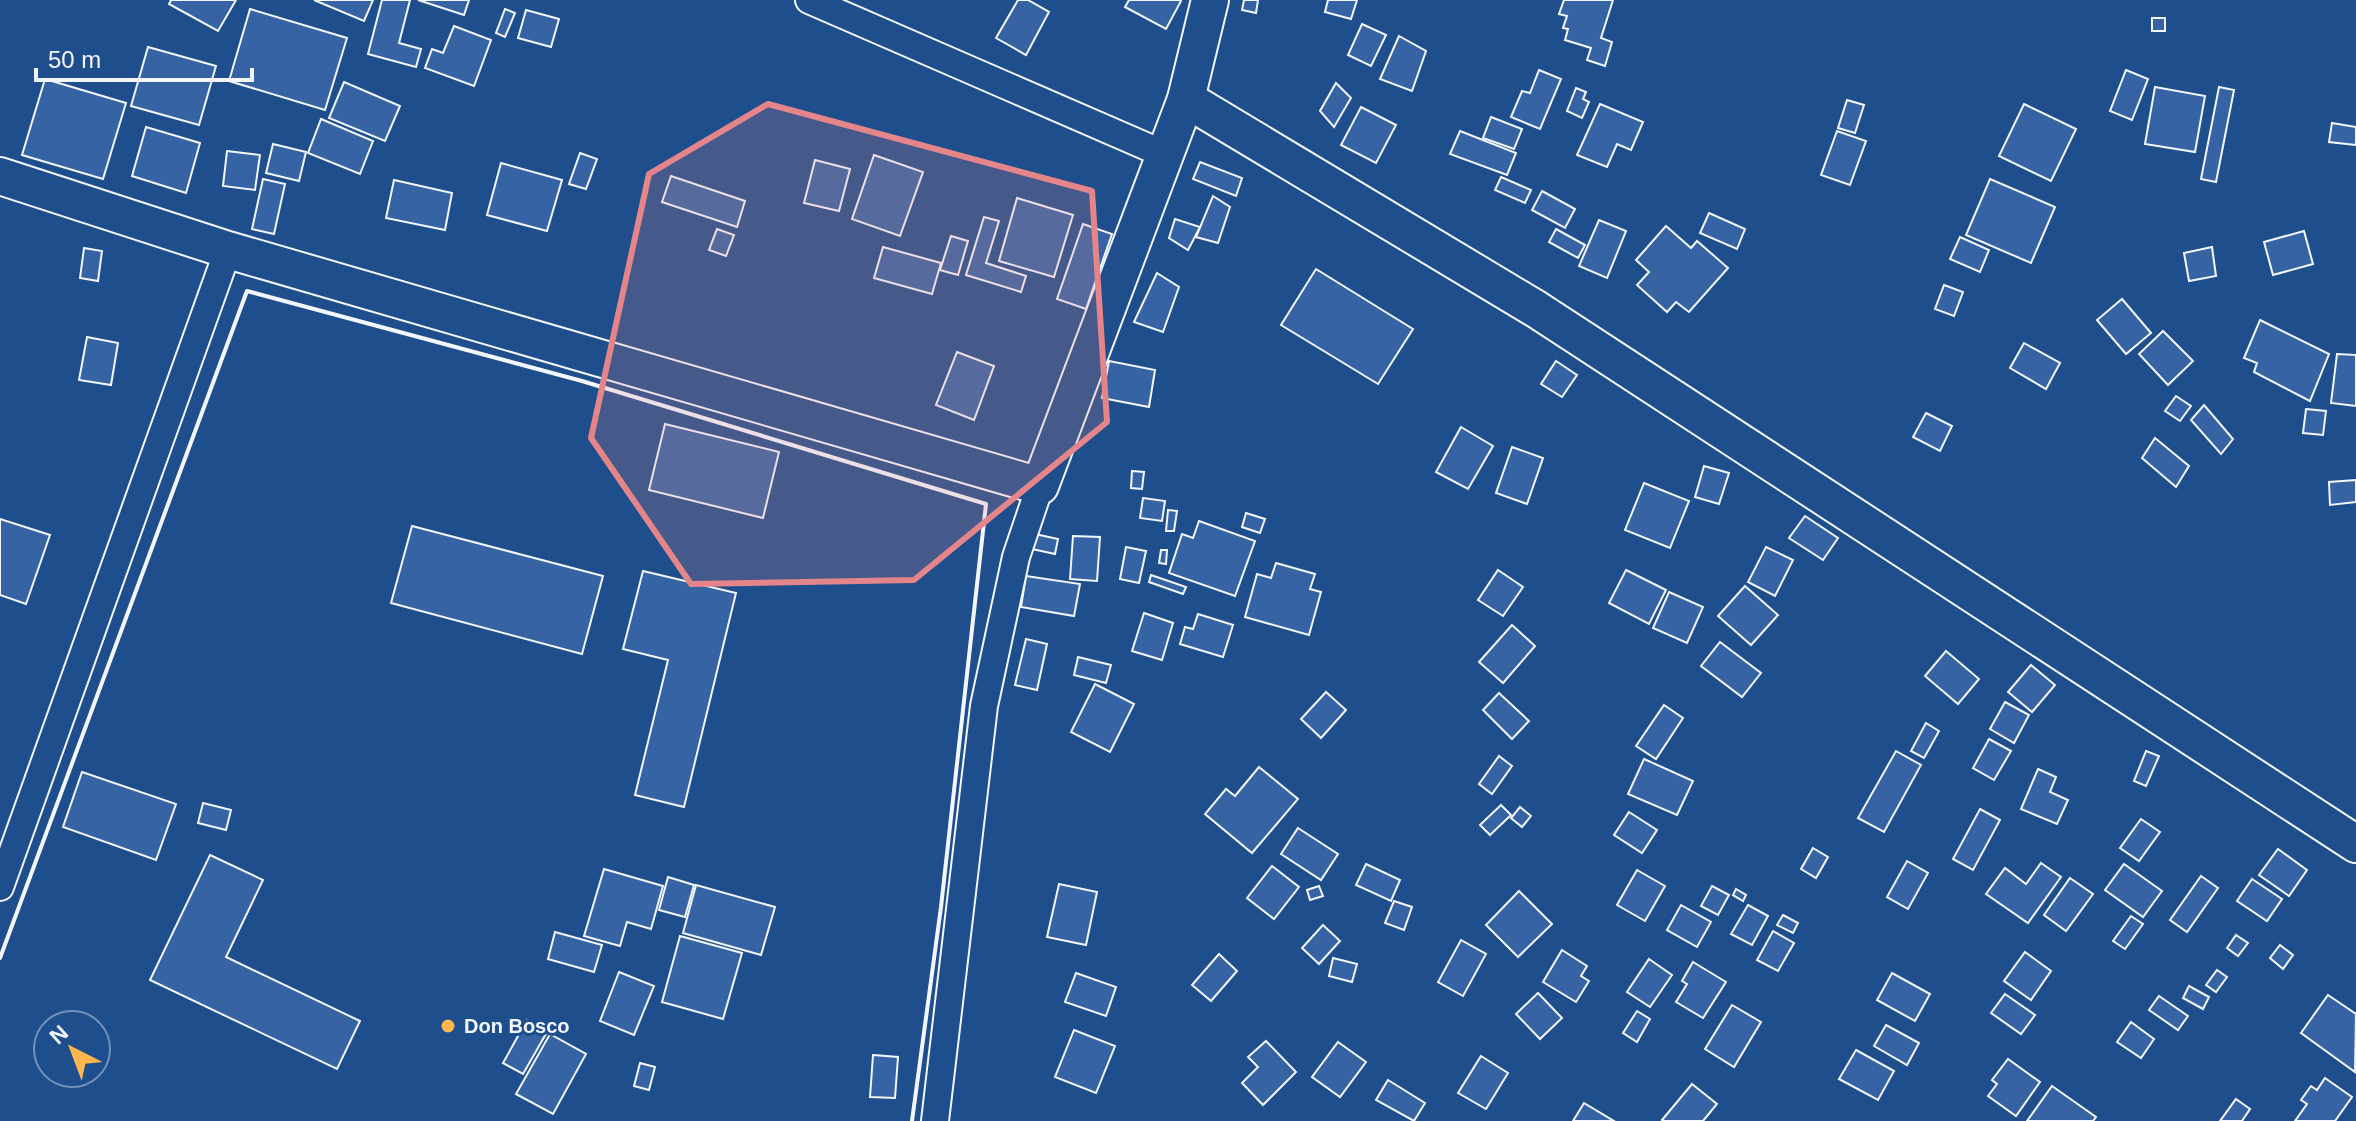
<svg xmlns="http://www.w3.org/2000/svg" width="2356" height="1121" viewBox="0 0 2356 1121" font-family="Helvetica,sans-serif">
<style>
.building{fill:#3563a3;stroke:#f2f6ff;stroke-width:2}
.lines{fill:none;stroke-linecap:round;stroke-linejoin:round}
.street-casing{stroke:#f2f6ff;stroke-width:30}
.secondary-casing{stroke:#f2f6ff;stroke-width:40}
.street{stroke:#1f4e8c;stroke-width:26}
.secondary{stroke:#1f4e8c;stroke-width:36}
.wall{stroke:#f2f6ff;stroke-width:4}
.marked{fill:#e38589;fill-opacity:0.2;stroke:#e38589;stroke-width:6;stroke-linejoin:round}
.poi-dot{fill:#ffb74d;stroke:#1f4e8c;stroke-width:3}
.labels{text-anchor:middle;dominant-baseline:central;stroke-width:6;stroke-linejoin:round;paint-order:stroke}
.poi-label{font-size:20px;font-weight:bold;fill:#f2f6ff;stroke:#1f4e8c;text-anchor:start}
</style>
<rect width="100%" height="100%" fill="#1f4e8c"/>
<!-- building -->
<g class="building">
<path d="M 171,0 L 236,0 L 218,31 L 169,4 Z"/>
<path d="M 314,0 L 373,0 L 364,21 Z"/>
<path d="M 382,0 L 410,0 L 399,43 L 421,49 L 416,67 L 368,54 Z"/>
<path d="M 418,0 L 469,0 L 464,15 Z"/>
<path d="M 1018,0 L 1028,0 L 1049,12 L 1026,55 L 996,38 Z"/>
<path d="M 1129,0 L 1180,0 L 1181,1 L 1166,29 L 1125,7 Z"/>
<path d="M 1244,0 L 1258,0 L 1256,13 L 1242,10 Z"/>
<path d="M 1328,0 L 1357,0 L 1351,19 L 1325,12 Z"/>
<path d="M 1564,0 L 1613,0 L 1601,38 L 1612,42 L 1605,66 L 1587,60 L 1591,48 L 1565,40 L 1568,29 L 1563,28 L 1567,16 L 1559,14 Z"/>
<path d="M 250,9 L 347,38 L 325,110 L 229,81 Z"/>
<path d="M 505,9 L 515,13 L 505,37 L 496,33 Z"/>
<path d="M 526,10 L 559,19 L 551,47 L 518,38 Z"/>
<rect x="2152" y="18" width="13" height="13"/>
<path d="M 1362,24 L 1386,35 L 1371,66 L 1348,55 Z"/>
<path d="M 454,26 L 491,40 L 474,86 L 425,68 L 432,49 L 443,53 Z"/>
<path d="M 1399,36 L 1426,51 L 1412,91 L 1380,79 Z"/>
<path d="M 148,47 L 216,66 L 199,125 L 131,106 Z"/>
<path d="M 1539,70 L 1561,79 L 1540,129 L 1511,117 L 1522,91 L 1530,93 Z"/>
<path d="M 2126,70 L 2148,79 L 2132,120 L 2110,111 Z"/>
<path d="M 45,79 L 126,103 L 103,179 L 22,155 Z"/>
<path d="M 344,82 L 400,106 L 385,141 L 329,118 Z"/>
<path d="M 1336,83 L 1351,98 L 1334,127 L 1320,111 Z"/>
<path d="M 2155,87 L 2205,96 L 2195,152 L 2145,144 Z"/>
<path d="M 2219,87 L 2234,90 L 2216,182 L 2201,179 Z"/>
<path d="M 1576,88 L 1586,92 L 1583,99 L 1589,102 L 1582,118 L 1567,111 Z"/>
<path d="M 1847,100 L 1864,105 L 1855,133 L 1838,128 Z"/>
<path d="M 1600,104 L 1643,122 L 1631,150 L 1617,144 L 1607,167 L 1577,155 Z"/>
<path d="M 2024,104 L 2076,129 L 2051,181 L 1999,156 Z"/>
<path d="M 1361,107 L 1396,125 L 1376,163 L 1341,145 Z"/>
<path d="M 1491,117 L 1522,129 L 1514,149 L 1483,138 Z"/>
<path d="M 321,119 L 373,141 L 360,174 L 308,153 Z"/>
<path d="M 2332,123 L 2356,127 L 2356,145 L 2329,142 Z"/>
<path d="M 146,127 L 200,143 L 186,193 L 132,176 Z"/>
<path d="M 1460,131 L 1516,153 L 1507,175 L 1450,154 Z"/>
<path d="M 1837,131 L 1866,141 L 1850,185 L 1821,175 Z"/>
<path d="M 273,144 L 306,152 L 299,181 L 266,173 Z"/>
<path d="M 227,151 L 260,155 L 255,190 L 223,186 Z"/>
<path d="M 580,153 L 597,159 L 586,189 L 569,184 Z"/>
<path d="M 874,155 L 923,172 L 900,236 L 852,219 Z"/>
<path d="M 815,160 L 850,169 L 839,211 L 804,203 Z"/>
<path d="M 1200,162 L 1242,178 L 1236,196 L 1193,179 Z"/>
<path d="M 501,163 L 562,180 L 547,231 L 487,215 Z"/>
<path d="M 671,176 L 745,201 L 737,227 L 662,202 Z"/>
<path d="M 1501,177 L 1531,190 L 1525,203 L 1495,190 Z"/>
<path d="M 263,179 L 285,184 L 274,234 L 252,229 Z"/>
<path d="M 1990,179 L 2055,207 L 2031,263 L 1966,235 Z"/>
<path d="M 394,180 L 452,193 L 445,230 L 386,218 Z"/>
<path d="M 1542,191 L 1575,209 L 1565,228 L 1532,210 Z"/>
<path d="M 1213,196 L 1230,207 L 1218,243 L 1196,237 Z"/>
<path d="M 1017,198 L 1073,215 L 1054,277 L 999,261 Z"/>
<path d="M 1709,213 L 1745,229 L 1737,249 L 1700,233 Z"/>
<path d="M 984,217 L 999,221 L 986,263 L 1026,276 L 1021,292 L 966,275 Z"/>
<path d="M 1175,219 L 1200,227 L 1188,250 L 1169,238 Z"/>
<path d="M 1599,220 L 1626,231 L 1607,278 L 1579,266 Z"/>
<path d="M 1083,224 L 1112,234 L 1086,309 L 1057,299 Z"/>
<path d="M 1666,226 L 1691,248 L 1697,241 L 1728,268 L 1689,312 L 1676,302 L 1667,312 L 1637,285 L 1649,272 L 1636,260 Z"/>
<path d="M 717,229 L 734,235 L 726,256 L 709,250 Z"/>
<path d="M 1556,229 L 1585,245 L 1578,258 L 1549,242 Z"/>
<path d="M 2304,231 L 2313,264 L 2273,275 L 2264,242 Z"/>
<path d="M 951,236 L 968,241 L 958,275 L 940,270 Z"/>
<path d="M 1960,237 L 1989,250 L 1980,272 L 1950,259 Z"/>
<path d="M 883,247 L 941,263 L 932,294 L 874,278 Z"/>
<path d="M 2212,247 L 2216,276 L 2189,281 L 2184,253 Z"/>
<path d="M 84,248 L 102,251 L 98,281 L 80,278 Z"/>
<path d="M 1316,269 L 1413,329 L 1378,384 L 1281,325 Z"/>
<path d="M 1157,273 L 1179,287 L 1163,332 L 1134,322 Z"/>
<path d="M 1944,285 L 1963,292 L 1954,316 L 1935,309 Z"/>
<path d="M 2122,299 L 2151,333 L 2126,354 L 2097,320 Z"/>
<path d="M 2260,320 L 2329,354 L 2310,401 L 2254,372 L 2257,363 L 2244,358 Z"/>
<path d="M 2163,331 L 2193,361 L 2168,385 L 2139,354 Z"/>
<path d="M 87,337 L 118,343 L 111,385 L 79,380 Z"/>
<path d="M 2024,343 L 2060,363 L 2046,389 L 2010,368 Z"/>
<path d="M 957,352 L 994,366 L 974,420 L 936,405 Z"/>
<path d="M 2337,354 L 2356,355 L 2356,406 L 2331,403 Z"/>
<path d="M 1109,361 L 1155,370 L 1149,407 L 1102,398 Z"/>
<path d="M 1556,361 L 1577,375 L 1562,397 L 1541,384 Z"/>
<path d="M 2176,396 L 2191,406 L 2180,421 L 2165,411 Z"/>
<path d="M 2204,405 L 2233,439 L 2221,454 L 2191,420 Z"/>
<path d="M 2306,409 L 2326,411 L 2323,435 L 2303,433 Z"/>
<path d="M 1926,413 L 1952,426 L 1940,451 L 1913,437 Z"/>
<path d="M 665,424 L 779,452 L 763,518 L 649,490 Z"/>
<path d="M 1461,427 L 1493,446 L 1468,489 L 1436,472 Z"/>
<path d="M 2155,438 L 2189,466 L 2176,487 L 2142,458 Z"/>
<path d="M 1512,447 L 1543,458 L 1527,504 L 1496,493 Z"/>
<path d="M 1704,466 L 1729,473 L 1719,504 L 1695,497 Z"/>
<path d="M 1132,471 L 1144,472 L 1142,489 L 1131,488 Z"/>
<path d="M 2356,480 L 2356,502 L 2330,505 L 2329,482 Z"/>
<path d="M 1644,483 L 1689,501 L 1670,548 L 1625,530 Z"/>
<path d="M 1143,498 L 1165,501 L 1162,521 L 1140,518 Z"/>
<path d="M 1168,510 L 1177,511 L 1174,531 L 1166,531 Z"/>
<path d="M 1246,513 L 1265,519 L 1260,533 L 1242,527 Z"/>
<path d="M 1805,516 L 1838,538 L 1823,560 L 1789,538 Z"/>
<path d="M 0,519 L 50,535 L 26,604 L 0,595 Z"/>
<path d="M 1199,521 L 1255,541 L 1235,596 L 1169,573 L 1182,534 L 1193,538 Z"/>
<path d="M 412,526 L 603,576 L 582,654 L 391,603 Z"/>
<path d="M 1035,534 L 1058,539 L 1055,554 L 1032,549 Z"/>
<path d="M 1073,536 L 1100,537 L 1097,581 L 1070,579 Z"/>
<path d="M 1126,547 L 1146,551 L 1139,583 L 1120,579 Z"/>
<path d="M 1766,547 L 1793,560 L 1775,596 L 1748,582 Z"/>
<path d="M 1161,550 L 1167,550 L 1166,564 L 1159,563 Z"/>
<path d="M 1276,563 L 1315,574 L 1310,589 L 1321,592 L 1309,635 L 1245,617 L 1257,574 L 1271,578 Z"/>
<path d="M 1498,570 L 1523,587 L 1503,616 L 1478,600 Z"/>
<path d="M 1626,570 L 1666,590 L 1649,624 L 1609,603 Z"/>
<path d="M 643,571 L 736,593 L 684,807 L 635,795 L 668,660 L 623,649 Z"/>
<path d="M 1151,575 L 1186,587 L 1183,594 L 1149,582 Z"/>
<path d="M 1026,576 L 1080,584 L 1074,616 L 1021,607 Z"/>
<path d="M 1745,586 L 1778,615 L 1751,645 L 1718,616 Z"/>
<path d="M 1669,592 L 1703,607 L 1687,643 L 1653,628 Z"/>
<path d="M 1144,613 L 1173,623 L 1162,660 L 1132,651 Z"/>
<path d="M 1198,614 L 1233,625 L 1223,657 L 1180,644 L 1185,627 L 1193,629 Z"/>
<path d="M 1512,625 L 1535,646 L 1503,683 L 1479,662 Z"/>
<path d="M 1026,639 L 1047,644 L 1037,690 L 1015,685 Z"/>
<path d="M 1720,642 L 1761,673 L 1742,697 L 1701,666 Z"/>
<path d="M 1946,651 L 1979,679 L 1958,704 L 1925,676 Z"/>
<path d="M 1078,657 L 1111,665 L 1106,683 L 1074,675 Z"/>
<path d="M 2031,665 L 2055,685 L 2032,712 L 2008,692 Z"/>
<path d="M 1095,684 L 1134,704 L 1110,752 L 1071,732 Z"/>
<path d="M 1326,692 L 1346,710 L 1321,738 L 1301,719 Z"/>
<path d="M 1499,693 L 1529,721 L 1512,739 L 1483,710 Z"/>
<path d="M 2005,702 L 2029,715 L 2014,743 L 1990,729 Z"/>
<path d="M 1664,705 L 1683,718 L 1656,759 L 1636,746 Z"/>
<path d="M 1926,723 L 1939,731 L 1924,758 L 1911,751 Z"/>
<path d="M 1989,739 L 2011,751 L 1994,780 L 1973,768 Z"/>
<path d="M 1896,751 L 1921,765 L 1884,832 L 1858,818 Z"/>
<path d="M 2146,751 L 2159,756 L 2146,786 L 2134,781 Z"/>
<path d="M 1499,756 L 1512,766 L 1492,794 L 1479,784 Z"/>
<path d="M 1644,759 L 1693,781 L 1677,815 L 1628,794 Z"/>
<path d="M 1259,767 L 1298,799 L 1252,853 L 1205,814 L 1226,789 L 1235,796 Z"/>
<path d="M 2038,769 L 2056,777 L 2050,792 L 2068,800 L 2057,824 L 2021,809 Z"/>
<path d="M 82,772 L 176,804 L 156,860 L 63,827 Z"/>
<path d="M 203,803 L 231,810 L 226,830 L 198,823 Z"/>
<path d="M 1501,805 L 1511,815 L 1490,835 L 1480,825 Z"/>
<path d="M 1520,807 L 1531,816 L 1522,827 L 1511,818 Z"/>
<path d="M 1980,809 L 2000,820 L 1973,870 L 1953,859 Z"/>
<path d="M 1629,812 L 1657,830 L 1642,853 L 1614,835 Z"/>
<path d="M 2141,819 L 2160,832 L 2139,861 L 2120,848 Z"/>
<path d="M 1298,828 L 1338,854 L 1321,880 L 1281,854 Z"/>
<path d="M 1813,848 L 1828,857 L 1816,878 L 1801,869 Z"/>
<path d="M 2278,849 L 2307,870 L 2289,896 L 2259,875 Z"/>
<path d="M 210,855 L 263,880 L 226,957 L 360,1021 L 337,1069 L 150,980 Z"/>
<path d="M 1907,861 L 1928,873 L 1908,909 L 1887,897 Z"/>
<path d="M 2041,863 L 2061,877 L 2028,923 L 1986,894 L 2005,868 L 2026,884 Z"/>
<path d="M 1366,864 L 1400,880 L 1391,901 L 1356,885 Z"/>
<path d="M 2124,864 L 2162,891 L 2143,917 L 2105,890 Z"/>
<path d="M 1272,866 L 1299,887 L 1274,919 L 1247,898 Z"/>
<path d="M 604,869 L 663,886 L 651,929 L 627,922 L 620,946 L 584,936 Z"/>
<path d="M 1637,870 L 1665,886 L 1645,921 L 1617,905 Z"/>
<path d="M 2201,876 L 2218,888 L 2187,932 L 2170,920 Z"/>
<path d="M 668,877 L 694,885 L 685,917 L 659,910 Z"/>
<path d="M 2070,878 L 2093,894 L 2066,931 L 2044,915 Z"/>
<path d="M 2252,879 L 2282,899 L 2267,921 L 2237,901 Z"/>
<path d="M 1059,884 L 1097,892 L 1086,945 L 1047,937 Z"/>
<path d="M 696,885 L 775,907 L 761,955 L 683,933 Z"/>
<path d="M 1319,886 L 1323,896 L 1310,900 L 1307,890 Z"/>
<path d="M 1712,886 L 1729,895 L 1718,915 L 1701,906 Z"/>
<path d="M 1736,889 L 1746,895 L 1743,901 L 1733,895 Z"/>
<path d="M 1519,891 L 1552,924 L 1518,957 L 1486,925 Z"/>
<path d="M 1394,901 L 1412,907 L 1404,930 L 1385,923 Z"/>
<path d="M 1681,905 L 1711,922 L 1697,947 L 1667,930 Z"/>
<path d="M 1748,905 L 1768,916 L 1752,945 L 1731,934 Z"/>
<path d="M 1783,915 L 1798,923 L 1793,933 L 1777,925 Z"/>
<path d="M 2131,916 L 2143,924 L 2125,949 L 2113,941 Z"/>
<path d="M 1323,925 L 1340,941 L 1319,964 L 1302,948 Z"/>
<path d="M 1773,931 L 1794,943 L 1778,971 L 1757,960 Z"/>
<path d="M 555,932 L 602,945 L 594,972 L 548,959 Z"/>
<path d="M 2236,935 L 2248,943 L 2238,956 L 2227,948 Z"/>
<path d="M 680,936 L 742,953 L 723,1019 L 662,1002 Z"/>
<path d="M 1461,940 L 1486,954 L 1463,996 L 1438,982 Z"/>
<path d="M 2280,945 L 2293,955 L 2283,969 L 2270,958 Z"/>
<path d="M 1562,950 L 1587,966 L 1581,976 L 1589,981 L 1576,1002 L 1543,982 Z"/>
<path d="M 2025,952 L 2051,971 L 2031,1000 L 2004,981 Z"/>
<path d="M 1219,954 L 1237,971 L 1211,1001 L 1192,985 Z"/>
<path d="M 1333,958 L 1357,964 L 1352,982 L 1329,976 Z"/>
<path d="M 1649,959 L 1672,975 L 1650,1007 L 1627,992 Z"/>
<path d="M 1693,962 L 1726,982 L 1703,1018 L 1676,1002 L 1687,984 L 1682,981 Z"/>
<path d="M 2217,970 L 2227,977 L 2216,992 L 2206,985 Z"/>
<path d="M 619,972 L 654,986 L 634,1035 L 600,1021 Z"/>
<path d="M 1076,973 L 1116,987 L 1106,1016 L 1065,1002 Z"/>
<path d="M 1892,973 L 1930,994 L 1915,1021 L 1877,1000 Z"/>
<path d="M 2189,986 L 2209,997 L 2203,1009 L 2183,998 Z"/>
<path d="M 1538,993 L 1562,1018 L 1540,1039 L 1516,1014 Z"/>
<path d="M 2005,994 L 2035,1015 L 2021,1034 L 1991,1013 Z"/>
<path d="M 2328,995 L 2356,1014 L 2355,1072 L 2301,1033 Z"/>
<path d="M 2159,996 L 2188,1016 L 2178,1030 L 2149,1010 Z"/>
<path d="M 1732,1005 L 1761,1022 L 1734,1067 L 1705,1049 Z"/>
<path d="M 1637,1011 L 1650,1019 L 1637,1042 L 1623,1033 Z"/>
<path d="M 527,1020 L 547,1032 L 523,1074 L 503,1063 Z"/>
<path d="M 2131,1022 L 2154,1039 L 2141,1058 L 2117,1042 Z"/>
<path d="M 1886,1025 L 1919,1043 L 1907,1065 L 1874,1046 Z"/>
<path d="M 1074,1030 L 1115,1046 L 1096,1093 L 1055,1077 Z"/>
<path d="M 550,1034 L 586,1054 L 553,1114 L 516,1094 Z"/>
<path d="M 1266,1041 L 1296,1072 L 1263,1105 L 1242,1083 L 1258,1067 L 1248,1057 Z"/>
<path d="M 1338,1042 L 1366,1062 L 1340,1097 L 1312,1077 Z"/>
<path d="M 1856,1050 L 1894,1071 L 1878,1100 L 1839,1079 Z"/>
<path d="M 873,1055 L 898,1057 L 895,1098 L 870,1097 Z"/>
<path d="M 1481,1056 L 1508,1073 L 1486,1109 L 1458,1093 Z"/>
<path d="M 2008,1059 L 2040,1082 L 2016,1116 L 1988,1096 L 1997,1084 L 1992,1080 Z"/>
<path d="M 640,1063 L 655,1067 L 649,1090 L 634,1086 Z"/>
<path d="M 2325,1078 L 2352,1097 L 2335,1121 L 2295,1121 L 2307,1104 L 2301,1100 L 2311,1086 L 2317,1090 Z"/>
<path d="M 1388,1080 L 1425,1103 L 1414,1121 L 1376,1100 Z"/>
<path d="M 1692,1084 L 1717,1104 L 1703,1121 L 1664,1121 L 1662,1120 Z"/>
<path d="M 2052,1086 L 2096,1117 L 2093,1121 L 2027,1121 Z"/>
<path d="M 2236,1099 L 2250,1109 L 2242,1121 L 2220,1121 Z"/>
<path d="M 1584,1103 L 1614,1121 L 1573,1121 Z"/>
</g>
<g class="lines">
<defs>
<g id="street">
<path d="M 809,0 L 1166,155"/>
<path d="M 0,887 L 228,250"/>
<path d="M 935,1121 L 984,706 L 1016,557 L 1040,486"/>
</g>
<g id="secondary">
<path d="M 1186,99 L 1536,309 L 2356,844"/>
<path d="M 0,176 L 228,250 L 1040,486 L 1186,99 L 1210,0"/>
</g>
</defs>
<!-- street casing -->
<use href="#street" class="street-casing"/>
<!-- secondary casing -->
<use href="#secondary" class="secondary-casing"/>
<!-- street -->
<use href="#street" class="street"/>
<!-- secondary -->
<use href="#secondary" class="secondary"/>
<!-- wall -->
<path class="wall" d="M 0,958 L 247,291 L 582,381 L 986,504 L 941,907 L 912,1121"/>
</g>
<!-- marked area -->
<path class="marked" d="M 768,104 L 1092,191 L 1107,422 L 914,580 L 691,584 L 591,438 L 649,174 Z"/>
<!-- markers -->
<circle class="poi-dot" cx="448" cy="1026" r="8"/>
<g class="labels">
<!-- poi labels -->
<g class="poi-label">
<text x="464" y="1026">Don Bosco</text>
</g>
</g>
<!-- north arrow -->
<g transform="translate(72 1049) rotate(318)"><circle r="38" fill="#1f4e8c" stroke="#7391ba" stroke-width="2"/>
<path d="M0-6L14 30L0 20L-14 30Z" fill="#ffb74d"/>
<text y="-12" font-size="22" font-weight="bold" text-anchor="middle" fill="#f2f6ff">N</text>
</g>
<!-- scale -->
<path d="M36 68v12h216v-12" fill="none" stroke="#f2f6ff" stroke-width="4"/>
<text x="48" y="68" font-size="24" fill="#f2f6ff" stroke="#1f4e8c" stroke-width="6" paint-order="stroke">50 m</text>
</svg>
